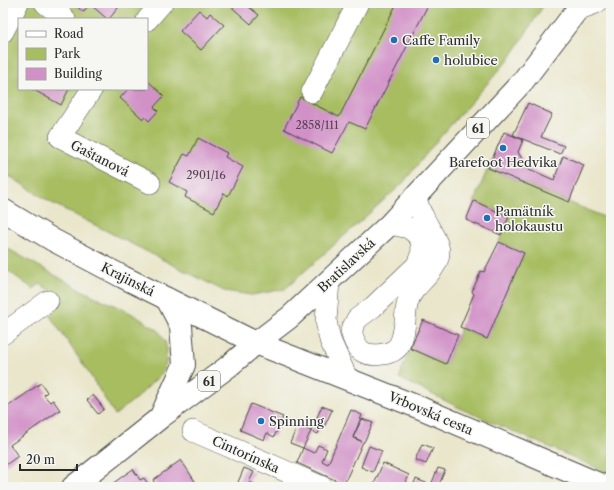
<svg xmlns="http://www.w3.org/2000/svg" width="614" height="490" viewBox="0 0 614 490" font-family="'Libre Caslon Text',serif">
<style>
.green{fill:#a7bd61;stroke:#697446;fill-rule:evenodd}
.building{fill:#d191c7}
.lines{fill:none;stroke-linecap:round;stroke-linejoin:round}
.minor-casing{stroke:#484743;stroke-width:22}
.major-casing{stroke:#484743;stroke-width:24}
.minor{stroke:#fff;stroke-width:21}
.major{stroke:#fff;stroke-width:22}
.poi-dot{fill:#1f6fb2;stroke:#f6f6f2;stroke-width:1.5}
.labels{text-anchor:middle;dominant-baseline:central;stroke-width:3;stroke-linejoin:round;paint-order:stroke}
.number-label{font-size:11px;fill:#544452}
.shield{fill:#f6f6f2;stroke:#686867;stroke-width:1}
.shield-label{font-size:12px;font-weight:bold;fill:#2b2b2b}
.poi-label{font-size:13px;fill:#2b2b2b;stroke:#f6f6f2;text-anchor:start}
.street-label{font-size:13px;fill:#2b2b2b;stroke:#f6f6f2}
</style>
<rect width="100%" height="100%" fill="#f6f6f2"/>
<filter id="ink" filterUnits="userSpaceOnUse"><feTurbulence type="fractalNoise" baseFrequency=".025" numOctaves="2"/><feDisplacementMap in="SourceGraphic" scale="8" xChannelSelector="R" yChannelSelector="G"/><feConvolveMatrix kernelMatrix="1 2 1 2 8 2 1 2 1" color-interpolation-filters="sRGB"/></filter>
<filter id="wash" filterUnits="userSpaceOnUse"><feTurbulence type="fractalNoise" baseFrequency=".012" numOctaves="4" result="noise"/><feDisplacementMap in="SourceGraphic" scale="16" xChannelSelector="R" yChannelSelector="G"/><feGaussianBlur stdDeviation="0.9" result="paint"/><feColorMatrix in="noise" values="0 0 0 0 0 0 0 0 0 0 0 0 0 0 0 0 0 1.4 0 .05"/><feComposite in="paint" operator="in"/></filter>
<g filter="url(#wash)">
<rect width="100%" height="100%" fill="#eae6cb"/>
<!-- green -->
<g class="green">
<path d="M 3,3 L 545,3 L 510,58 L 435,143 L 403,183 L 285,289 L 252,295 L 224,291 L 50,202 L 3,172 ZM 19,19 L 147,19 L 147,89 L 19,89 Z"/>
<path d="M 488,168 L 611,220 L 611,474 L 464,410 L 399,378 L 410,348 L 446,364 L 461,328 L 487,339 L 523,253 L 499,242 L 509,216 L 474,201 Z"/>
<path d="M 3,246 L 83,291 L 129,312 L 158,330 L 165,341 L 167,350 L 166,363 L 162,373 L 140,395 L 115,415 L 85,367 L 50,316 L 55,306 L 65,300 L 40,284 L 33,289 L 3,267 Z"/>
</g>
<g id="blocks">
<!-- building -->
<g class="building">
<path d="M 73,3 L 122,3 L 109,19 L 107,19 L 90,4 L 83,12 Z"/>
<path d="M 227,3 L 244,3 L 259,15 L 251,24 Z"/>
<path d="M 397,3 L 429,3 L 365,129 L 349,122 L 332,153 L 284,129 L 300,97 L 339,117 Z"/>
<path d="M 199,10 L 207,17 L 210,13 L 224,25 L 201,50 L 180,31 Z"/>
<path d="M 147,80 L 164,96 L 154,107 L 158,111 L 149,121 L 145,117 L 143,119 L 120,98 L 128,89 L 147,89 Z"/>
<path d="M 32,89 L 69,89 L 61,105 Z"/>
<path d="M 528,103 L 552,114 L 541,137 L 564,146 L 560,154 L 513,135 Z"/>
<path d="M 504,132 L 523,140 L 518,152 L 522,159 L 520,165 L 554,180 L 563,156 L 584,165 L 569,202 L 488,168 Z"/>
<path d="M 198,138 L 227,153 L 225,157 L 243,167 L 228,196 L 224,193 L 214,212 L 185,197 L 187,192 L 169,182 L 184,154 L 189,156 Z"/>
<path d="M 474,201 L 509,217 L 501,235 L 466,220 Z"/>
<path d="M 499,242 L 524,253 L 487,339 L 460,327 L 474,294 L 472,292 L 481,271 L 484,272 Z"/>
<path d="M 423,320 L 458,335 L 446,364 L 410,348 Z"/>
<path d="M 41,383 L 47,392 L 44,395 L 47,399 L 50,402 L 53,400 L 60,410 L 10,445 L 18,456 L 3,467 L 3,410 Z"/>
<path d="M 93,395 L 104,409 L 98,414 L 87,400 Z"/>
<path d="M 251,404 L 283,417 L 274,437 L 267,433 L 264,440 L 240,430 Z"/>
<path d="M 322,406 L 332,410 L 324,427 L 321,426 L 318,434 L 311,431 L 303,448 L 290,443 L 298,425 L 311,431 Z"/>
<path d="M 351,410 L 362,415 L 353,438 L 361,441 L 353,437 L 362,419 L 373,423 L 364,442 L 363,442 L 344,484 L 297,463 L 303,448 L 314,453 L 318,445 L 327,449 L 322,461 L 328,464 Z"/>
<path d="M 422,444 L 433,448 L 426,464 L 415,460 Z"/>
<path d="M 369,446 L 382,451 L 373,472 L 361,467 Z"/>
<path d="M 181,460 L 198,486 L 196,487 L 157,487 L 153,480 Z"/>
<path d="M 383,463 L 409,475 L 404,487 L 373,487 Z"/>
<path d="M 244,468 L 254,472 L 249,482 L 261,487 L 236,487 Z"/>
<path d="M 438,468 L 445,470 L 438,487 L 412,487 L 416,479 L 431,485 Z"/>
<path d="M 133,469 L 140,480 L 144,478 L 150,487 L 115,487 L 112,484 Z"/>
</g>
</g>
</g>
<g filter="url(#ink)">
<use href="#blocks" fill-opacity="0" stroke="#484743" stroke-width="1"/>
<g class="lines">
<defs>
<g id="minor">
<path d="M 45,3 L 65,19"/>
<path d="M 577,10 L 596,3"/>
<path d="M 147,20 L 162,3"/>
<path d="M 3,32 L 18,3"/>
<path d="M 92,89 L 60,137 L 150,183"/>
<path d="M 312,92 L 358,3"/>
<path d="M 390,224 L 409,228 L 421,238 L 422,252 L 417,265 L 373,307 L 357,319 L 351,331 C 353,338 356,348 363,352 C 372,357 394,355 399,345 C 409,328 401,306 414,290 C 423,279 439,267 439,252 C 439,242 427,226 423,216 C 419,210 418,203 415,196"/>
<path d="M 329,281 L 326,321 L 330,340 L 347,378"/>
<path d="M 3,334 L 48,301"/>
<path d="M 193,431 L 322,487"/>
</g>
<g id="major">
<path d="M 3,210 L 53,240 L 123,277 L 256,343 L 423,409 L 606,487"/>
<path d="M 161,416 L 184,365 L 181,326 L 167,299"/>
<path d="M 73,487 L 161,417 L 229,366 L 256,343 L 290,317 L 390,224 L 523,81 L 577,10 L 580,3"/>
</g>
</defs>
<!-- minor casing -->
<use href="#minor" class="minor-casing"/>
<!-- major casing -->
<use href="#major" class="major-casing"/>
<!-- minor -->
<use href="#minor" class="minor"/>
<!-- major -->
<use href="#major" class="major"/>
</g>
</g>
<!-- markers -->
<g class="poi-dot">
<circle cx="394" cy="40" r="4"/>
<circle cx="436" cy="60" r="4"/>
<circle cx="503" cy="148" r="4"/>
<circle cx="487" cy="218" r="4"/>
<circle cx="261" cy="421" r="4"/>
</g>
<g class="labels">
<!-- number labels -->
<g class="number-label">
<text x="317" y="125">2858/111</text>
<text x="206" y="175">2901/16</text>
</g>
<!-- shield labels -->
<g class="shield">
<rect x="467" y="118" width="22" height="20" rx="3"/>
<rect x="198" y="371" width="22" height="20" rx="3"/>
</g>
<g class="shield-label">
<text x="478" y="128">61</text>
<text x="209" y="381">61</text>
</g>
<!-- poi labels -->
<g class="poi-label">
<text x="402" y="40">Caffe Family</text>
<text x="444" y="60">holubice</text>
<text x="503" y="162" text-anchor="middle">Barefoot Hedvika</text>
<text x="495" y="211">Pamätník<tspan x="495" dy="15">holokaustu</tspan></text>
<text x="269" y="421">Spinning</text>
</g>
<!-- street labels -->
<g class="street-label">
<text transform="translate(100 158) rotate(27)">Gaštanová</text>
<text transform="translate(346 265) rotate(-43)">Bratislavská</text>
<text transform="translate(128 279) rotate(27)">Krajinská</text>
<text transform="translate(431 413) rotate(23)">Vrbovská cesta</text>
<text transform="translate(246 454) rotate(24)">Cintorínska</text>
</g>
</g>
<!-- margin -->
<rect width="614" height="490" fill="none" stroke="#f6f6f2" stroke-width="16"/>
<!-- legend -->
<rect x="18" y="18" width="130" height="72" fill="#f6f6f2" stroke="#a5a5a2"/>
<rect x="26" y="31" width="20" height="6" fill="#ffffff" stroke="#a5a5a2"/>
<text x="54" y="38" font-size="12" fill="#2b2b2b">Road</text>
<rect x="26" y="48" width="20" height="12" fill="#a7bd61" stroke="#a5a5a2"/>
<text x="54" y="58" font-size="12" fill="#2b2b2b">Park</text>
<rect x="26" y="68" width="20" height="12" fill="#d191c7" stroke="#a5a5a2"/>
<text x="54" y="78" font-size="12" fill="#2b2b2b">Building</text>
<!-- scale -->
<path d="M20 464v6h57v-6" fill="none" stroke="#2b2b2b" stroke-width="2"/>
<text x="26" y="464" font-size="12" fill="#2b2b2b" stroke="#f6f6f2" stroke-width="3" paint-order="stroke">20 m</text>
</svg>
